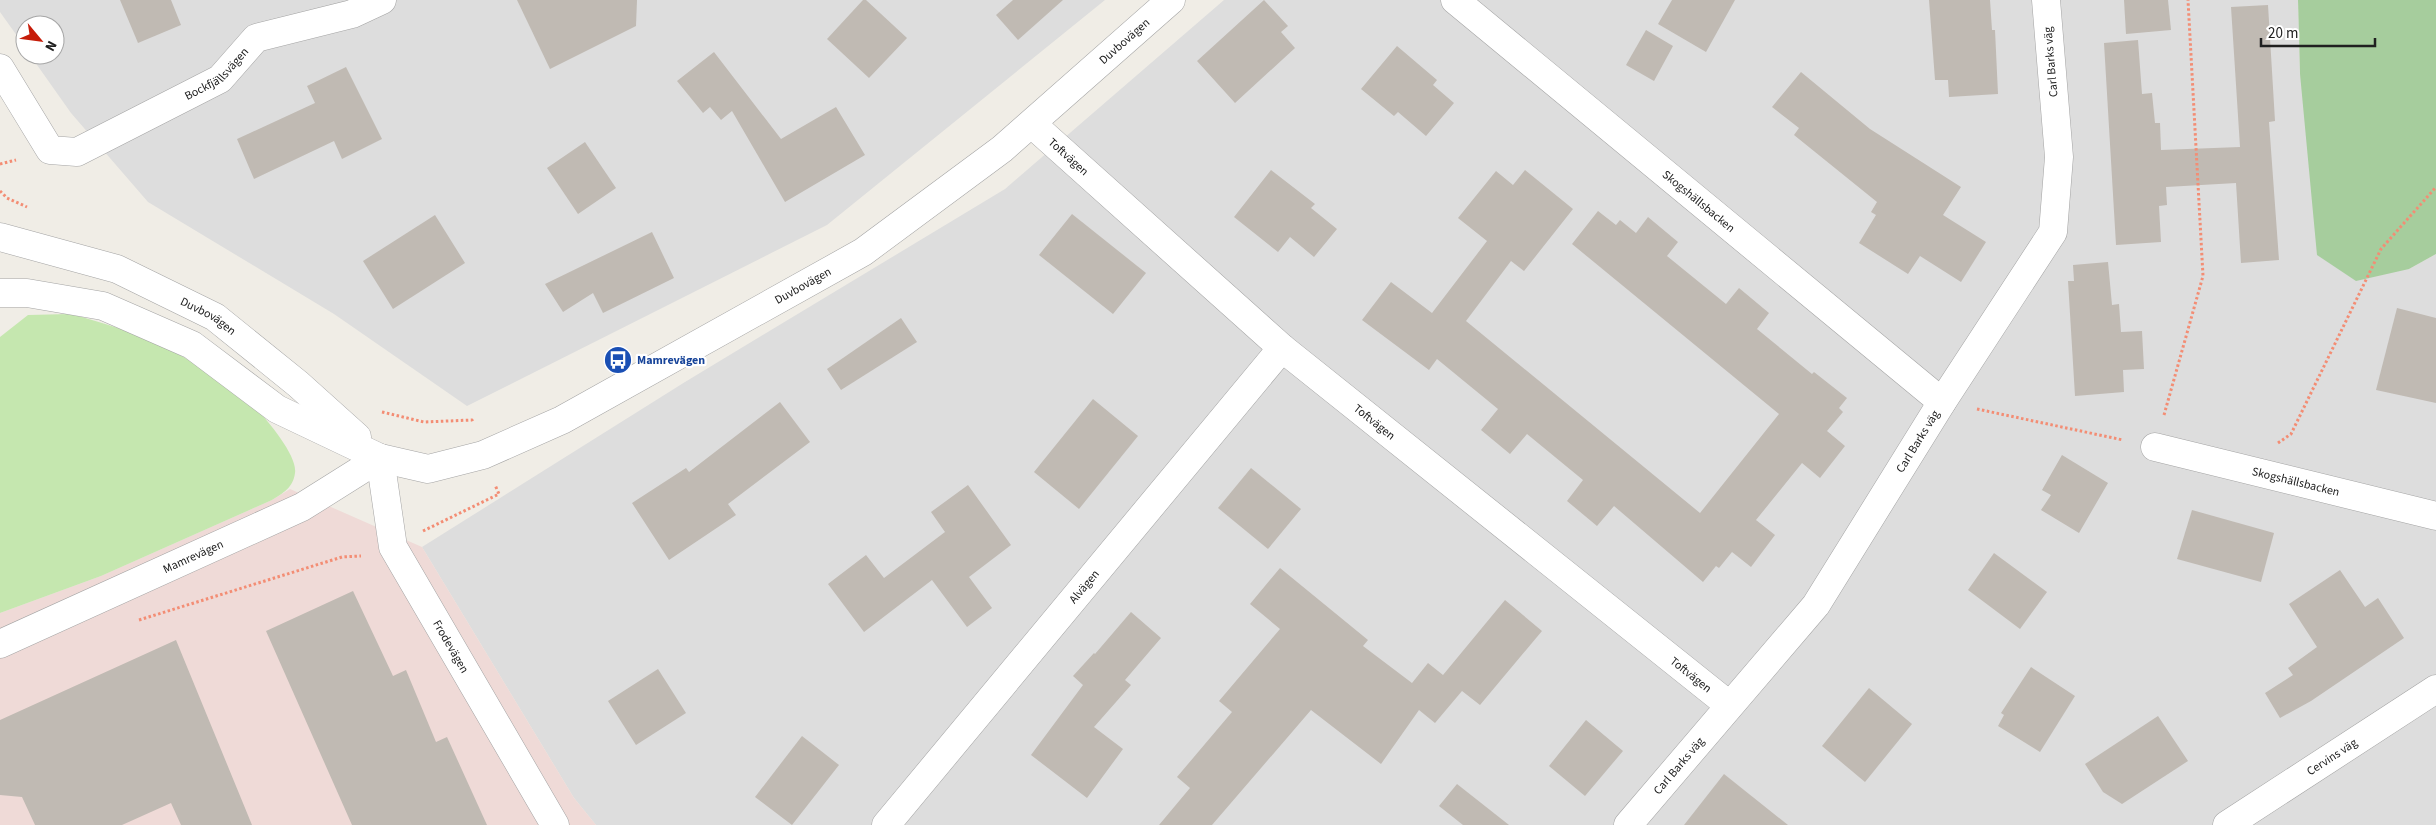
<svg xmlns="http://www.w3.org/2000/svg" width="2436" height="825" viewBox="0 0 2436 825" font-family="'Source Sans 3',sans-serif">
<style>
.residential{fill:#ddd}
.commercial{fill:#efdad7}
.grass{fill:#c5e7af}
.forest{fill:#a6cd9d}
.building{fill:#c0bab3}
.lines{fill:none;stroke-linecap:round;stroke-linejoin:round}
.minor-casing{stroke:#a4a4a4;stroke-width:29}
.path{stroke:#f38d74;stroke-width:3;stroke-dasharray:2.5 2.5;stroke-linecap:butt}
.minor{stroke:#fff;stroke-width:28}
.labels{text-anchor:middle;dominant-baseline:central;stroke-width:4.5;stroke-linejoin:round;paint-order:stroke}
.street-label{font-size:12px;fill:#202020;stroke:#fff}
.transit-label{font-size:12px;font-weight:bold;fill:#164399;stroke:#fff;text-anchor:start}
</style>
<rect width="100%" height="100%" fill="#f0ede6"/>
<!-- residential -->
<g class="residential">
<path d="M 0,0 L 1105,0 L 827,225 L 467,406 L 334,314 L 148,202 L 71,113 L 30,55 L 55,55 L 55,25 L 25,25 L 25,47 L 0,12 Z"/>
<path d="M 1224,0 L 2298,0 L 2300,74 L 2409,269 L 2436,254 L 2436,825 L 596,825 L 574,798 L 422,547 L 685,382 L 1005,189 Z"/>
</g>
<!-- commercial -->
<path class="commercial" d="M 290,489 L 422,547 L 574,798 L 596,825 L 0,825 L 0,613 L 101,576 L 272,500 Z"/>
<!-- grass -->
<path class="grass" d="M 70,314 C 102,322 132,332 163,346 C 191,360 221,379 246,399 C 260,411 298,454 295,473 C 293,488 283,493 272,500 L 101,576 L 0,613 L 0,337 L 28,315 Z"/>
<!-- forest -->
<path class="forest" d="M 2298,0 L 2436,0 L 2436,254 L 2409,269 L 2356,281 L 2317,255 L 2300,74 Z"/>
<!-- building -->
<g class="building">
<path d="M 120,0 L 171,0 L 181,25 L 138,43 Z"/>
<path d="M 517,0 L 637,0 L 636,26 L 550,69 Z"/>
<path d="M 863,0 L 866,0 L 907,38 L 869,78 L 827,39 Z"/>
<path d="M 1013,0 L 1063,0 L 1018,40 L 996,15 Z"/>
<path d="M 1264,0 L 1288,26 L 1281,32 L 1295,48 L 1235,103 L 1197,61 Z"/>
<path d="M 1672,0 L 1735,0 L 1706,52 L 1658,24 Z"/>
<path d="M 1929,0 L 1990,0 L 1992,30 L 1995,30 L 1998,94 L 1949,97 L 1948,80 L 1935,80 Z"/>
<path d="M 2124,0 L 2168,0 L 2171,30 L 2126,34 Z"/>
<path d="M 2268,5 L 2275,121 L 2269,122 L 2279,260 L 2241,263 L 2236,183 L 2166,187 L 2167,205 L 2159,206 L 2161,242 L 2116,245 L 2104,43 L 2138,40 L 2142,94 L 2152,93 L 2155,123 L 2160,123 L 2161,150 L 2240,147 L 2231,7 Z"/>
<path d="M 1646,30 L 1673,46 L 1654,81 L 1626,65 Z"/>
<path d="M 1397,46 L 1437,80 L 1433,85 L 1454,103 L 1426,136 L 1398,112 L 1394,116 L 1361,89 Z"/>
<path d="M 714,52 L 781,139 L 836,107 L 865,155 L 785,202 L 732,111 L 721,120 L 710,107 L 703,113 L 677,81 Z"/>
<path d="M 346,67 L 382,139 L 342,159 L 334,141 L 254,179 L 237,139 L 315,103 L 307,86 Z"/>
<path d="M 1801,72 L 1870,129 L 1961,187 L 1943,215 L 1986,242 L 1961,282 L 1920,256 L 1908,274 L 1859,243 L 1876,215 L 1871,212 L 1877,202 L 1794,135 L 1799,128 L 1772,107 Z"/>
<path d="M 585,142 L 616,188 L 578,214 L 547,168 Z"/>
<path d="M 1271,170 L 1315,204 L 1311,208 L 1337,229 L 1314,257 L 1290,237 L 1278,252 L 1234,217 Z"/>
<path d="M 1525,170 L 1573,209 L 1524,271 L 1511,261 L 1466,321 L 1700,513 L 1779,414 L 1572,244 L 1598,211 L 1616,225 L 1620,220 L 1636,233 L 1648,217 L 1678,242 L 1667,256 L 1726,304 L 1739,288 L 1769,313 L 1757,329 L 1812,374 L 1814,372 L 1847,398 L 1839,408 L 1843,412 L 1827,431 L 1845,446 L 1820,478 L 1802,463 L 1756,520 L 1775,535 L 1751,567 L 1732,552 L 1719,568 L 1716,566 L 1703,582 L 1614,506 L 1597,526 L 1567,501 L 1583,480 L 1527,434 L 1510,454 L 1481,430 L 1498,409 L 1437,359 L 1429,370 L 1362,320 L 1391,282 L 1432,313 L 1487,241 L 1458,218 L 1496,171 L 1513,185 Z"/>
<path d="M 1072,214 L 1146,273 L 1113,314 L 1039,255 Z"/>
<path d="M 435,215 L 465,263 L 393,309 L 363,261 Z"/>
<path d="M 652,232 L 674,278 L 603,313 L 593,293 L 563,312 L 545,284 Z"/>
<path d="M 2108,262 L 2112,305 L 2119,304 L 2121,332 L 2142,331 L 2144,369 L 2123,370 L 2124,392 L 2075,396 L 2068,281 L 2074,281 L 2073,265 Z"/>
<path d="M 2397,308 L 2436,318 L 2436,403 L 2376,390 Z"/>
<path d="M 901,318 L 917,342 L 841,390 L 827,369 Z"/>
<path d="M 1093,399 L 1138,436 L 1079,509 L 1034,472 Z"/>
<path d="M 780,402 L 810,442 L 728,504 L 736,515 L 669,560 L 632,503 L 686,468 L 689,472 Z"/>
<path d="M 2062,455 L 2108,483 L 2079,533 L 2041,510 L 2051,495 L 2042,490 Z"/>
<path d="M 1251,468 L 1301,509 L 1268,549 L 1218,508 Z"/>
<path d="M 968,485 L 1011,545 L 969,577 L 992,608 L 967,627 L 932,580 L 864,632 L 828,584 L 866,555 L 884,578 L 945,532 L 931,512 Z"/>
<path d="M 2192,510 L 2274,533 L 2261,582 L 2177,559 Z"/>
<path d="M 1994,553 L 2047,592 L 2020,629 L 1968,590 Z"/>
<path d="M 1280,568 L 1368,640 L 1363,646 L 1412,683 L 1428,663 L 1443,675 L 1505,600 L 1542,631 L 1480,705 L 1462,691 L 1435,723 L 1419,710 L 1381,764 L 1311,710 L 1212,825 L 1159,825 L 1190,788 L 1177,777 L 1232,712 L 1219,701 L 1280,629 L 1250,604 Z"/>
<path d="M 2340,570 L 2365,607 L 2378,598 L 2404,638 L 2311,701 L 2280,718 L 2265,693 L 2293,675 L 2288,668 L 2317,647 L 2289,604 Z"/>
<path d="M 353,591 L 393,676 L 406,670 L 436,742 L 447,737 L 487,825 L 352,825 L 266,631 Z"/>
<path d="M 1131,612 L 1161,638 L 1125,680 L 1131,685 L 1094,727 L 1123,749 L 1087,798 L 1031,755 L 1083,685 L 1073,676 L 1094,653 L 1095,654 Z"/>
<path d="M 176,640 L 252,825 L 181,825 L 171,803 L 122,825 L 35,825 L 22,797 L 0,795 L 0,720 Z"/>
<path d="M 2031,667 L 2075,696 L 2040,752 L 1998,726 L 2004,715 L 2001,713 Z"/>
<path d="M 658,669 L 686,713 L 636,745 L 608,701 Z"/>
<path d="M 1869,688 L 1912,724 L 1865,782 L 1822,746 Z"/>
<path d="M 2158,716 L 2188,761 L 2122,804 L 2103,792 L 2085,764 Z"/>
<path d="M 1586,720 L 1623,751 L 1585,796 L 1549,766 Z"/>
<path d="M 802,736 L 839,765 L 792,825 L 755,797 Z"/>
<path d="M 1724,774 L 1788,825 L 1684,825 Z"/>
<path d="M 1457,784 L 1509,825 L 1463,825 L 1439,806 Z"/>
</g>
<g class="lines">
<defs>
<g id="minor">
<path id="s1" d="M 1455,0 L 1942,402"/>
<path id="s2" d="M 0,68 L 50,150 L 77,152 L 220,79 L 256,38 L 352,14 L 382,0"/>
<path id="s3" d="M 1032,124 L 1282,348 L 1729,705"/>
<path id="s4" d="M 0,237 L 117,269 L 215,317 L 298,384 L 357,437"/>
<path id="s5" d="M 0,293 L 27,293 L 103,306 L 192,345 L 277,409 L 380,458 L 428,469 L 483,455 L 562,420 L 863,252 L 1002,149 L 1171,0"/>
<path id="s6" d="M 2155,447 L 2436,516"/>
<path id="s7" d="M 380,458 L 393,547 L 555,825"/>
<path id="s8" d="M 0,644 L 302,507 L 380,458"/>
<path id="s9" d="M 886,825 L 1282,348"/>
<path id="s10" d="M 1628,825 L 1816,605 L 1942,402 L 2053,232 L 2059,157 L 2046,0"/>
<path id="s11" d="M 2227,825 L 2436,689"/>
</g>
</defs>
<!-- minor casing -->
<use href="#minor" class="minor-casing"/>
<!-- path -->
<g class="path">
<path d="M 0,164 L 16,160"/>
<path d="M 0,191 L 7,198 L 27,207"/>
<path d="M 1977,409 L 2123,440"/>
<path d="M 382,412 L 424,422 L 472,420 L 473,423"/>
<path d="M 2164,415 L 2203,276 L 2188,0"/>
<path d="M 2278,443 L 2291,434 L 2381,249 L 2436,187"/>
<path d="M 423,531 L 499,494 L 495,485"/>
<path d="M 139,620 L 342,557 L 361,556"/>
</g>
<!-- minor -->
<use href="#minor" class="minor"/>
</g>
<!-- icons -->
<defs>
<symbol id="bus-disc" viewBox="-11 -11 22 22"><circle r="9.5" fill="#1a4fb4" stroke="#fff"/><path d="M-5-6H5V4H4V6H2V4H-2V6H-4V4H-5ZM-3.5-4V0h7V-4ZM-3.5 1.2v1.5H-2V1.2ZM2 1.2v1.5H3.5V1.2Z" fill="#fff"/></symbol>
</defs>
<g fill-rule="evenodd">
<use href="#bus-disc" x="602" y="344" width="32" height="32"/>
</g>
<g class="labels">
<!-- street labels -->
<g class="street-label">
<text stroke="none"><textPath href="#s5" startOffset="1295">Duvbovägen</textPath></text>
<text transform="translate(2051 62) rotate(-95)">Carl Barks väg</text>
<text stroke="none"><textPath href="#s2" startOffset="284">Bockfjällsvägen</textPath></text>
<text stroke="none"><textPath href="#s3" startOffset="49">Toftvägen</textPath></text>
<text stroke="none"><textPath href="#s1" startOffset="316">Skogshällsbacken</textPath></text>
<text stroke="none"><textPath href="#s5" startOffset="890">Duvbovägen</textPath></text>
<text stroke="none"><textPath href="#s4" startOffset="224">Duvbovägen</textPath></text>
<text stroke="none"><textPath href="#s3" startOffset="454">Toftvägen</textPath></text>
<text stroke="none"><textPath href="#s10" startOffset="482">Carl Barks väg</textPath></text>
<text stroke="none"><textPath href="#s6" startOffset="145">Skogshällsbacken</textPath></text>
<text stroke="none"><textPath href="#s8" startOffset="212">Mamrevägen</textPath></text>
<text stroke="none"><textPath href="#s9" startOffset="310">Alvägen</textPath></text>
<text stroke="none"><textPath href="#s7" startOffset="205">Frodevägen</textPath></text>
<text stroke="none"><textPath href="#s3" startOffset="859">Toftvägen</textPath></text>
<text stroke="none"><textPath href="#s11" startOffset="125">Cervins väg</textPath></text>
<text stroke="none"><textPath href="#s10" startOffset="78">Carl Barks väg</textPath></text>
</g>
<!-- transit labels -->
<g class="transit-label">
<text x="637" y="360">Mamrevägen</text>
</g>
</g>
<!-- north arrow -->
<g transform="translate(40 40) rotate(119)"><circle r="24" fill="#ffffff" stroke="#a6a6a6"/>
<path d="M0-4L9 19L0 12L-9 19Z" fill="#c61c09"/>
<text y="-8" font-size="14" font-weight="bold" text-anchor="middle" fill="#202020">N</text>
</g>
<!-- scale -->
<path d="M2261 38v8h114v-8" fill="none" stroke="#202020" stroke-width="2.5"/>
<text x="2268" y="38" font-size="15" fill="#202020" stroke="#ffffff" stroke-width="4" paint-order="stroke">20 m</text>
</svg>
